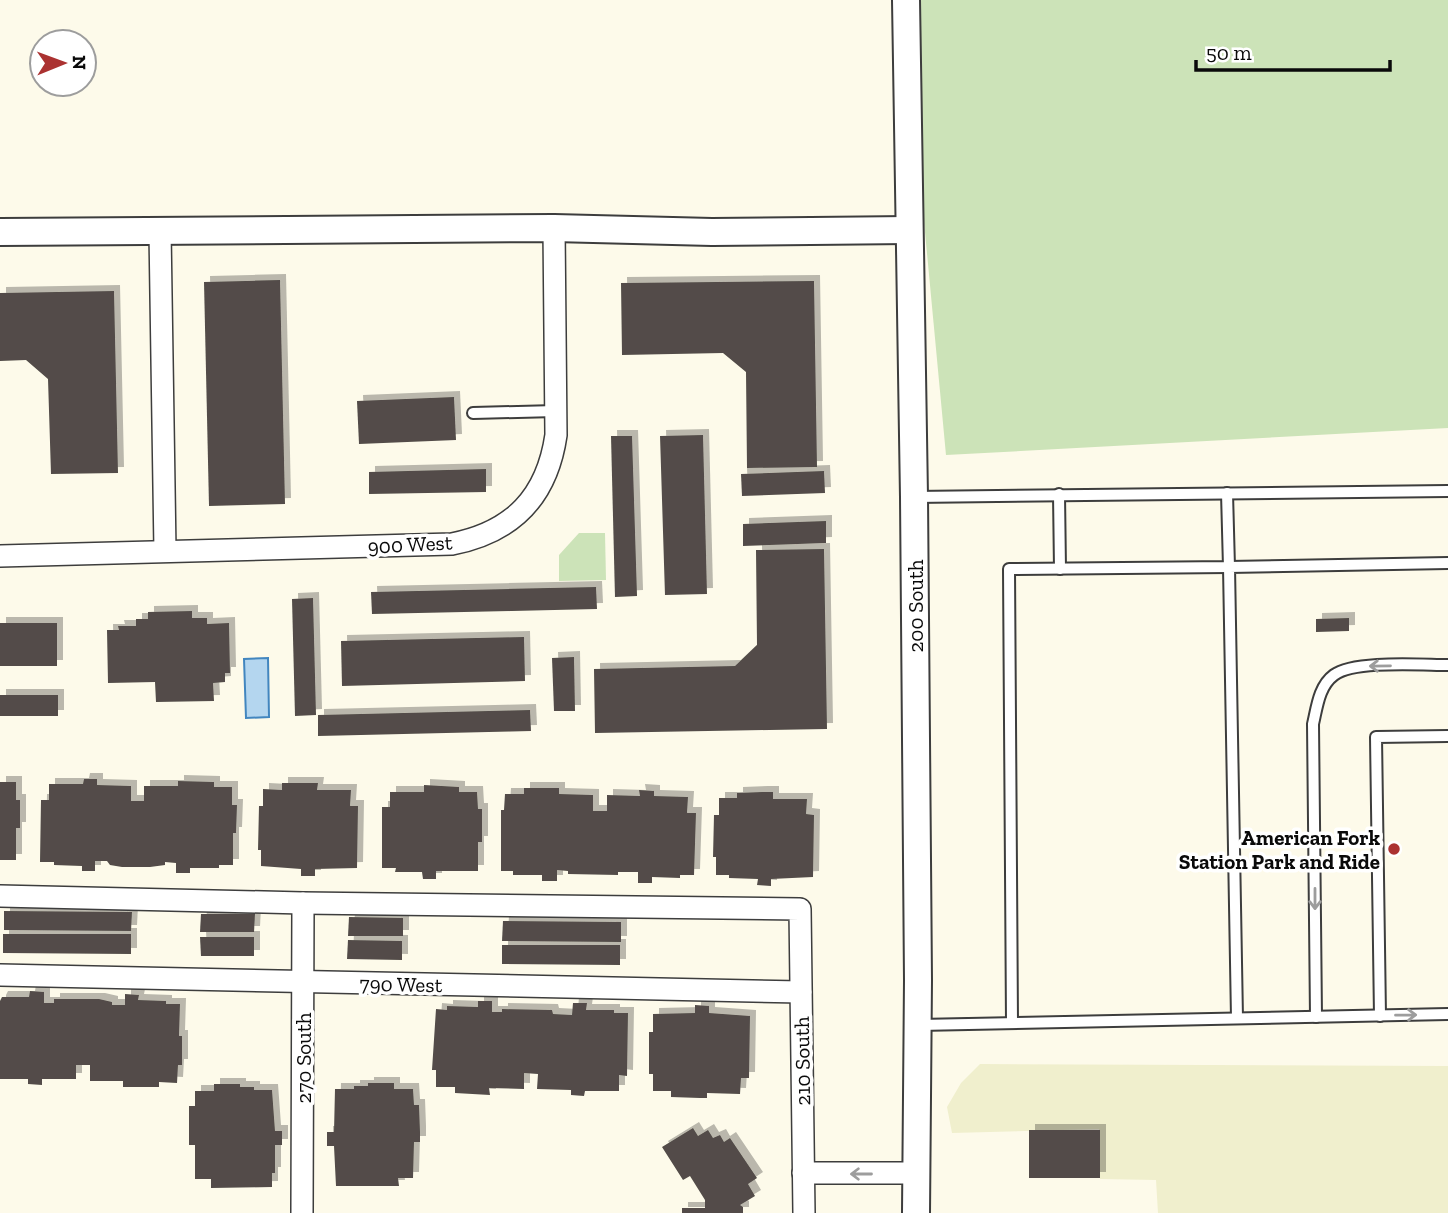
<svg xmlns="http://www.w3.org/2000/svg" width="1448" height="1213" viewBox="0 0 1448 1213" font-family="'Zilla Slab',serif">
<style>
.farmland{fill:#f0efcd}
.green{fill:#cce3b8}
.water{fill:#b4d6ef;stroke:#4286bf;stroke-width:2}
.building{fill:#524c48;filter:url(#shadow)}
.lines{fill:none;stroke-linecap:round;stroke-linejoin:round}
.service-casing{stroke:#3d3d3d;stroke-width:14}
.minor-casing{stroke:#3d3d3d;stroke-width:24}
.tertiary-casing{stroke:#3d3d3d;stroke-width:30}
.service{stroke:#fff;stroke-width:10}
.minor{stroke:#fff;stroke-width:21}
.tertiary{stroke:#fff;stroke-width:26}
.oneway{stroke:#9d9d9d}
.poi-dot{fill:#ab3231;stroke:#fff;stroke-width:2.5}
.labels{text-anchor:middle;dominant-baseline:central;stroke-width:7;stroke-linejoin:round;paint-order:stroke}
.street-label{font-size:21px;fill:#0a0a0a;stroke:#fff}
.poi-label{font-size:21px;font-weight:bold;fill:#0a0a0a;stroke:#fff;text-anchor:end}
</style>
<defs>
<filter id="shadow"><feDropShadow dx="6" dy="-6" stdDeviation="0" flood-color="#0004"/></filter>
</defs>
<rect width="100%" height="100%" fill="#fdfaea"/>
<!-- farmland -->
<path class="farmland" d="M 980,1064 L 1448,1066 L 1448,1213 L 1158,1213 L 1156,1180 L 1100,1179 L 1099,1129 L 952,1133 L 947,1107 L 961,1083 Z"/>
<!-- green -->
<g class="green">
<path d="M 919,0 L 1448,0 L 1448,428 L 946,455 L 920,179 Z"/>
<path d="M 579,533 L 605,533 L 606,580 L 559,581 L 559,555 Z"/>
</g>
<!-- water -->
<path class="water" d="M 268,658 L 269,717 L 246,718 L 244,659 Z"/>
<!-- building -->
<g class="building">
<path d="M 280,280 L 285,504 L 209,506 L 204,282 Z"/>
<path d="M 814,281 L 817,467 L 747,468 L 746,372 L 723,353 L 622,355 L 621,283 Z"/>
<path d="M 114,291 L 118,473 L 51,474 L 48,379 L 26,360 L 0,361 L 0,293 Z"/>
<path d="M 454,397 L 456,440 L 359,444 L 357,401 Z"/>
<path d="M 703,435 L 707,594 L 665,595 L 660,436 Z"/>
<path d="M 611,436 L 632,436 L 637,596 L 615,597 Z"/>
<path d="M 486,469 L 486,492 L 369,494 L 369,472 Z"/>
<path d="M 824,471 L 825,493 L 742,496 L 741,474 Z"/>
<path d="M 826,521 L 826,543 L 743,546 L 743,524 Z"/>
<path d="M 824,549 L 827,729 L 595,733 L 594,669 L 735,666 L 757,645 L 756,550 Z"/>
<path d="M 596,587 L 597,609 L 372,614 L 371,592 Z"/>
<path d="M 313,598 L 316,715 L 295,716 L 292,599 Z"/>
<path d="M 192,611 L 192,618 L 207,618 L 207,624 L 229,623 L 230,673 L 225,673 L 225,682 L 213,683 L 214,701 L 156,702 L 155,682 L 108,683 L 107,630 L 119,630 L 118,626 L 136,626 L 136,619 L 148,619 L 148,612 Z"/>
<path d="M 1349,618 L 1349,631 L 1316,632 L 1316,619 Z"/>
<rect x="0" y="623" width="57" height="43"/>
<path d="M 524,637 L 525,681 L 342,686 L 341,641 Z"/>
<path d="M 574,657 L 575,711 L 554,711 L 552,658 Z"/>
<rect x="0" y="695" width="58" height="21"/>
<path d="M 530,710 L 531,731 L 318,736 L 318,715 Z"/>
<path d="M 84,779 L 97,779 L 97,785 L 131,786 L 131,801 L 144,801 L 144,786 L 178,786 L 178,781 L 214,782 L 214,787 L 232,787 L 232,805 L 237,805 L 236,833 L 233,833 L 233,865 L 219,865 L 219,868 L 190,868 L 190,873 L 176,873 L 176,863 L 165,862 L 165,865 L 150,867 L 122,867 L 110,865 L 107,861 L 95,861 L 95,871 L 82,871 L 82,866 L 54,865 L 54,862 L 40,862 L 41,800 L 49,800 L 49,784 L 83,784 Z"/>
<path d="M 0,782 L 16,782 L 16,800 L 20,800 L 20,828 L 16,828 L 16,860 L 0,860 Z"/>
<path d="M 282,783 L 318,783 L 317,790 L 351,790 L 350,806 L 358,806 L 357,868 L 315,869 L 315,876 L 301,876 L 301,869 L 261,866 L 261,850 L 258,850 L 259,806 L 263,806 L 263,789 L 282,790 Z"/>
<path d="M 424,785 L 459,787 L 459,792 L 477,792 L 478,809 L 482,809 L 482,842 L 478,842 L 478,871 L 436,871 L 436,879 L 423,879 L 422,872 L 395,872 L 396,868 L 382,868 L 382,807 L 390,807 L 390,792 L 424,792 Z"/>
<path d="M 524,788 L 559,788 L 559,794 L 593,795 L 593,811 L 607,811 L 607,795 L 640,796 L 639,790 L 654,791 L 654,796 L 688,797 L 687,813 L 696,813 L 694,875 L 680,875 L 680,878 L 652,877 L 652,883 L 638,883 L 638,872 L 618,872 L 618,875 L 568,874 L 568,871 L 557,870 L 557,881 L 542,881 L 542,875 L 513,875 L 513,871 L 501,871 L 501,810 L 504,810 L 505,794 L 524,794 Z"/>
<path d="M 762,792 L 773,792 L 773,799 L 807,799 L 806,814 L 814,815 L 813,877 L 771,879 L 771,886 L 757,885 L 758,879 L 729,878 L 729,875 L 716,875 L 716,857 L 713,857 L 714,815 L 719,815 L 719,798 L 737,798 L 737,793 Z"/>
<path d="M 4,911 L 132,912 L 131,931 L 4,930 Z"/>
<path d="M 201,914 L 255,914 L 254,932 L 200,932 Z"/>
<path d="M 349,917 L 403,918 L 403,936 L 348,936 Z"/>
<path d="M 503,921 L 621,922 L 621,942 L 502,941 Z"/>
<path d="M 3,934 L 131,934 L 131,954 L 3,953 Z"/>
<path d="M 200,937 L 254,937 L 254,956 L 201,956 Z"/>
<path d="M 348,940 L 402,941 L 402,960 L 347,959 Z"/>
<path d="M 502,945 L 620,945 L 620,965 L 502,964 Z"/>
<path d="M 30,991 L 44,992 L 44,1003 L 54,1003 L 54,999 L 99,999 L 112,1002 L 112,1005 L 125,1005 L 125,994 L 139,995 L 138,1000 L 166,1001 L 166,1004 L 180,1004 L 179,1036 L 182,1036 L 182,1065 L 178,1065 L 177,1083 L 159,1082 L 159,1087 L 123,1087 L 123,1081 L 90,1081 L 90,1065 L 76,1065 L 76,1079 L 42,1079 L 42,1085 L 28,1084 L 28,1079 L 0,1079 L 0,1001 L 2,997 L 29,997 Z"/>
<path d="M 478,1001 L 492,1001 L 492,1012 L 502,1012 L 502,1009 L 552,1010 L 553,1014 L 572,1015 L 573,1003 L 587,1003 L 586,1010 L 614,1010 L 614,1013 L 628,1013 L 627,1076 L 619,1075 L 619,1091 L 585,1091 L 584,1096 L 571,1095 L 571,1090 L 537,1089 L 538,1074 L 524,1073 L 524,1089 L 489,1088 L 490,1095 L 455,1093 L 455,1087 L 436,1087 L 436,1070 L 432,1070 L 436,1009 L 447,1010 L 447,1006 L 478,1007 Z"/>
<path d="M 695,1005 L 709,1006 L 709,1013 L 750,1016 L 749,1078 L 741,1078 L 740,1094 L 707,1093 L 707,1098 L 700,1098 L 671,1097 L 671,1091 L 653,1091 L 653,1074 L 649,1074 L 649,1032 L 653,1032 L 653,1014 L 695,1013 Z"/>
<path d="M 368,1083 L 394,1083 L 394,1089 L 413,1089 L 414,1105 L 419,1105 L 420,1132 L 420,1142 L 414,1142 L 413,1178 L 398,1178 L 399,1186 L 336,1186 L 334,1146 L 327,1146 L 327,1132 L 334,1132 L 335,1089 L 354,1089 L 354,1086 L 368,1086 Z"/>
<path d="M 214,1084 L 240,1084 L 240,1087 L 254,1087 L 254,1090 L 272,1090 L 275,1131 L 282,1131 L 282,1145 L 275,1145 L 275,1173 L 272,1173 L 272,1187 L 211,1188 L 211,1179 L 195,1179 L 195,1145 L 189,1145 L 189,1106 L 195,1106 L 195,1091 L 214,1091 Z"/>
<path d="M 693,1128 L 698,1136 L 708,1130 L 713,1138 L 720,1135 L 724,1142 L 730,1138 L 757,1178 L 748,1184 L 755,1196 L 740,1205 L 743,1207 L 743,1213 L 682,1213 L 682,1208 L 705,1208 L 705,1200 L 690,1176 L 683,1180 L 662,1147 Z"/>
<rect x="1029" y="1130" width="71" height="48"/>
</g>
<g class="lines">
<defs>
<g id="service">
<path d="M 473,413 L 556,411"/>
<path d="M 1059,494 L 1060,569"/>
<path d="M 914,497 L 1448,491"/>
<path d="M 1380,1016 L 1376,737 L 1448,736"/>
<path d="M 1316,1017 L 1313,724 C 1317,707 1319,686 1334,675 C 1354,660 1422,665 1448,665"/>
<path d="M 1237,1018 L 1229,567 L 1448,563"/>
<path d="M 1012,1023 L 1009,569 L 1229,567 L 1227,493"/>
<path d="M 919,1025 L 1448,1014"/>
</g>
<g id="minor">
<path d="M 160,231 L 165,551"/>
<path d="M 0,556 L 452,544 C 513,532 547,497 556,435 L 554,228"/>
<path d="M 0,896 L 303,903 L 800,909 L 804,1213"/>
<path d="M 0,975 L 801,992"/>
<path d="M 803,1173 L 918,1173"/>
<path d="M 302,1213 L 303,903"/>
</g>
<g id="tertiary">
<path d="M 906,0 L 914,497 L 918,980 L 916,1213"/>
<path d="M 0,232 L 554,228 L 712,232 L 909,230"/>
</g>
</defs>
<!-- service casing -->
<use href="#service" class="service-casing"/>
<!-- minor casing -->
<use href="#minor" class="minor-casing"/>
<!-- tertiary casing -->
<use href="#tertiary" class="tertiary-casing"/>
<!-- service -->
<use href="#service" class="service"/>
<!-- minor -->
<use href="#minor" class="minor"/>
<!-- tertiary -->
<use href="#tertiary" class="tertiary"/>
</g>
<!-- one-way arrows -->
<defs><path id="oneway-shaft" d="M-6 0H5M1.5-3L5.5 0L1.5 3" fill="none" stroke-width="1.6" stroke-linecap="round" stroke-linejoin="round" transform="scale(1.75)"/></defs>
<g class="oneway">
<use href="#oneway-shaft" transform="translate(1380 666) rotate(179)"/>
<use href="#oneway-shaft" transform="translate(1315 899) rotate(90)"/>
<use href="#oneway-shaft" transform="translate(1406 1015) rotate(-1)"/>
<use href="#oneway-shaft" transform="translate(861 1174) rotate(180)"/>
</g>
<!-- markers -->
<circle class="poi-dot" cx="1394" cy="849" r="7"/>
<g class="labels">
<!-- street labels -->
<g class="street-label">
<text transform="translate(410 544) rotate(-3)">900 West</text>
<text transform="translate(915 606) rotate(-90)">200 South</text>
<text transform="translate(401 984) rotate(1)">790 West</text>
<text transform="translate(303 1058) rotate(-90)">270 South</text>
<text transform="translate(802 1061) rotate(-91)">210 South</text>
</g>
<!-- poi labels -->
<g class="poi-label">
<text x="1380" y="837">American Fork<tspan x="1380" dy="24">Station Park and Ride</tspan></text>
</g>
</g>
<!-- north arrow -->
<g transform="translate(63 63) rotate(89)"><circle r="33" fill="#ffffff" stroke="#9d9d9d" stroke-width="2"/>
<path d="M0-5L12 26L0 18L-12 26Z" fill="#ab3231"/>
<text y="-10" font-size="19" font-weight="bold" text-anchor="middle" fill="#0a0a0a">N</text>
</g>
<!-- scale -->
<path d="M1196 60v10h194v-10" fill="none" stroke="#0a0a0a" stroke-width="3.5"/>
<text x="1206" y="60" font-size="21" fill="#0a0a0a" stroke="#ffffff" stroke-width="5" paint-order="stroke">50 m</text>
</svg>
